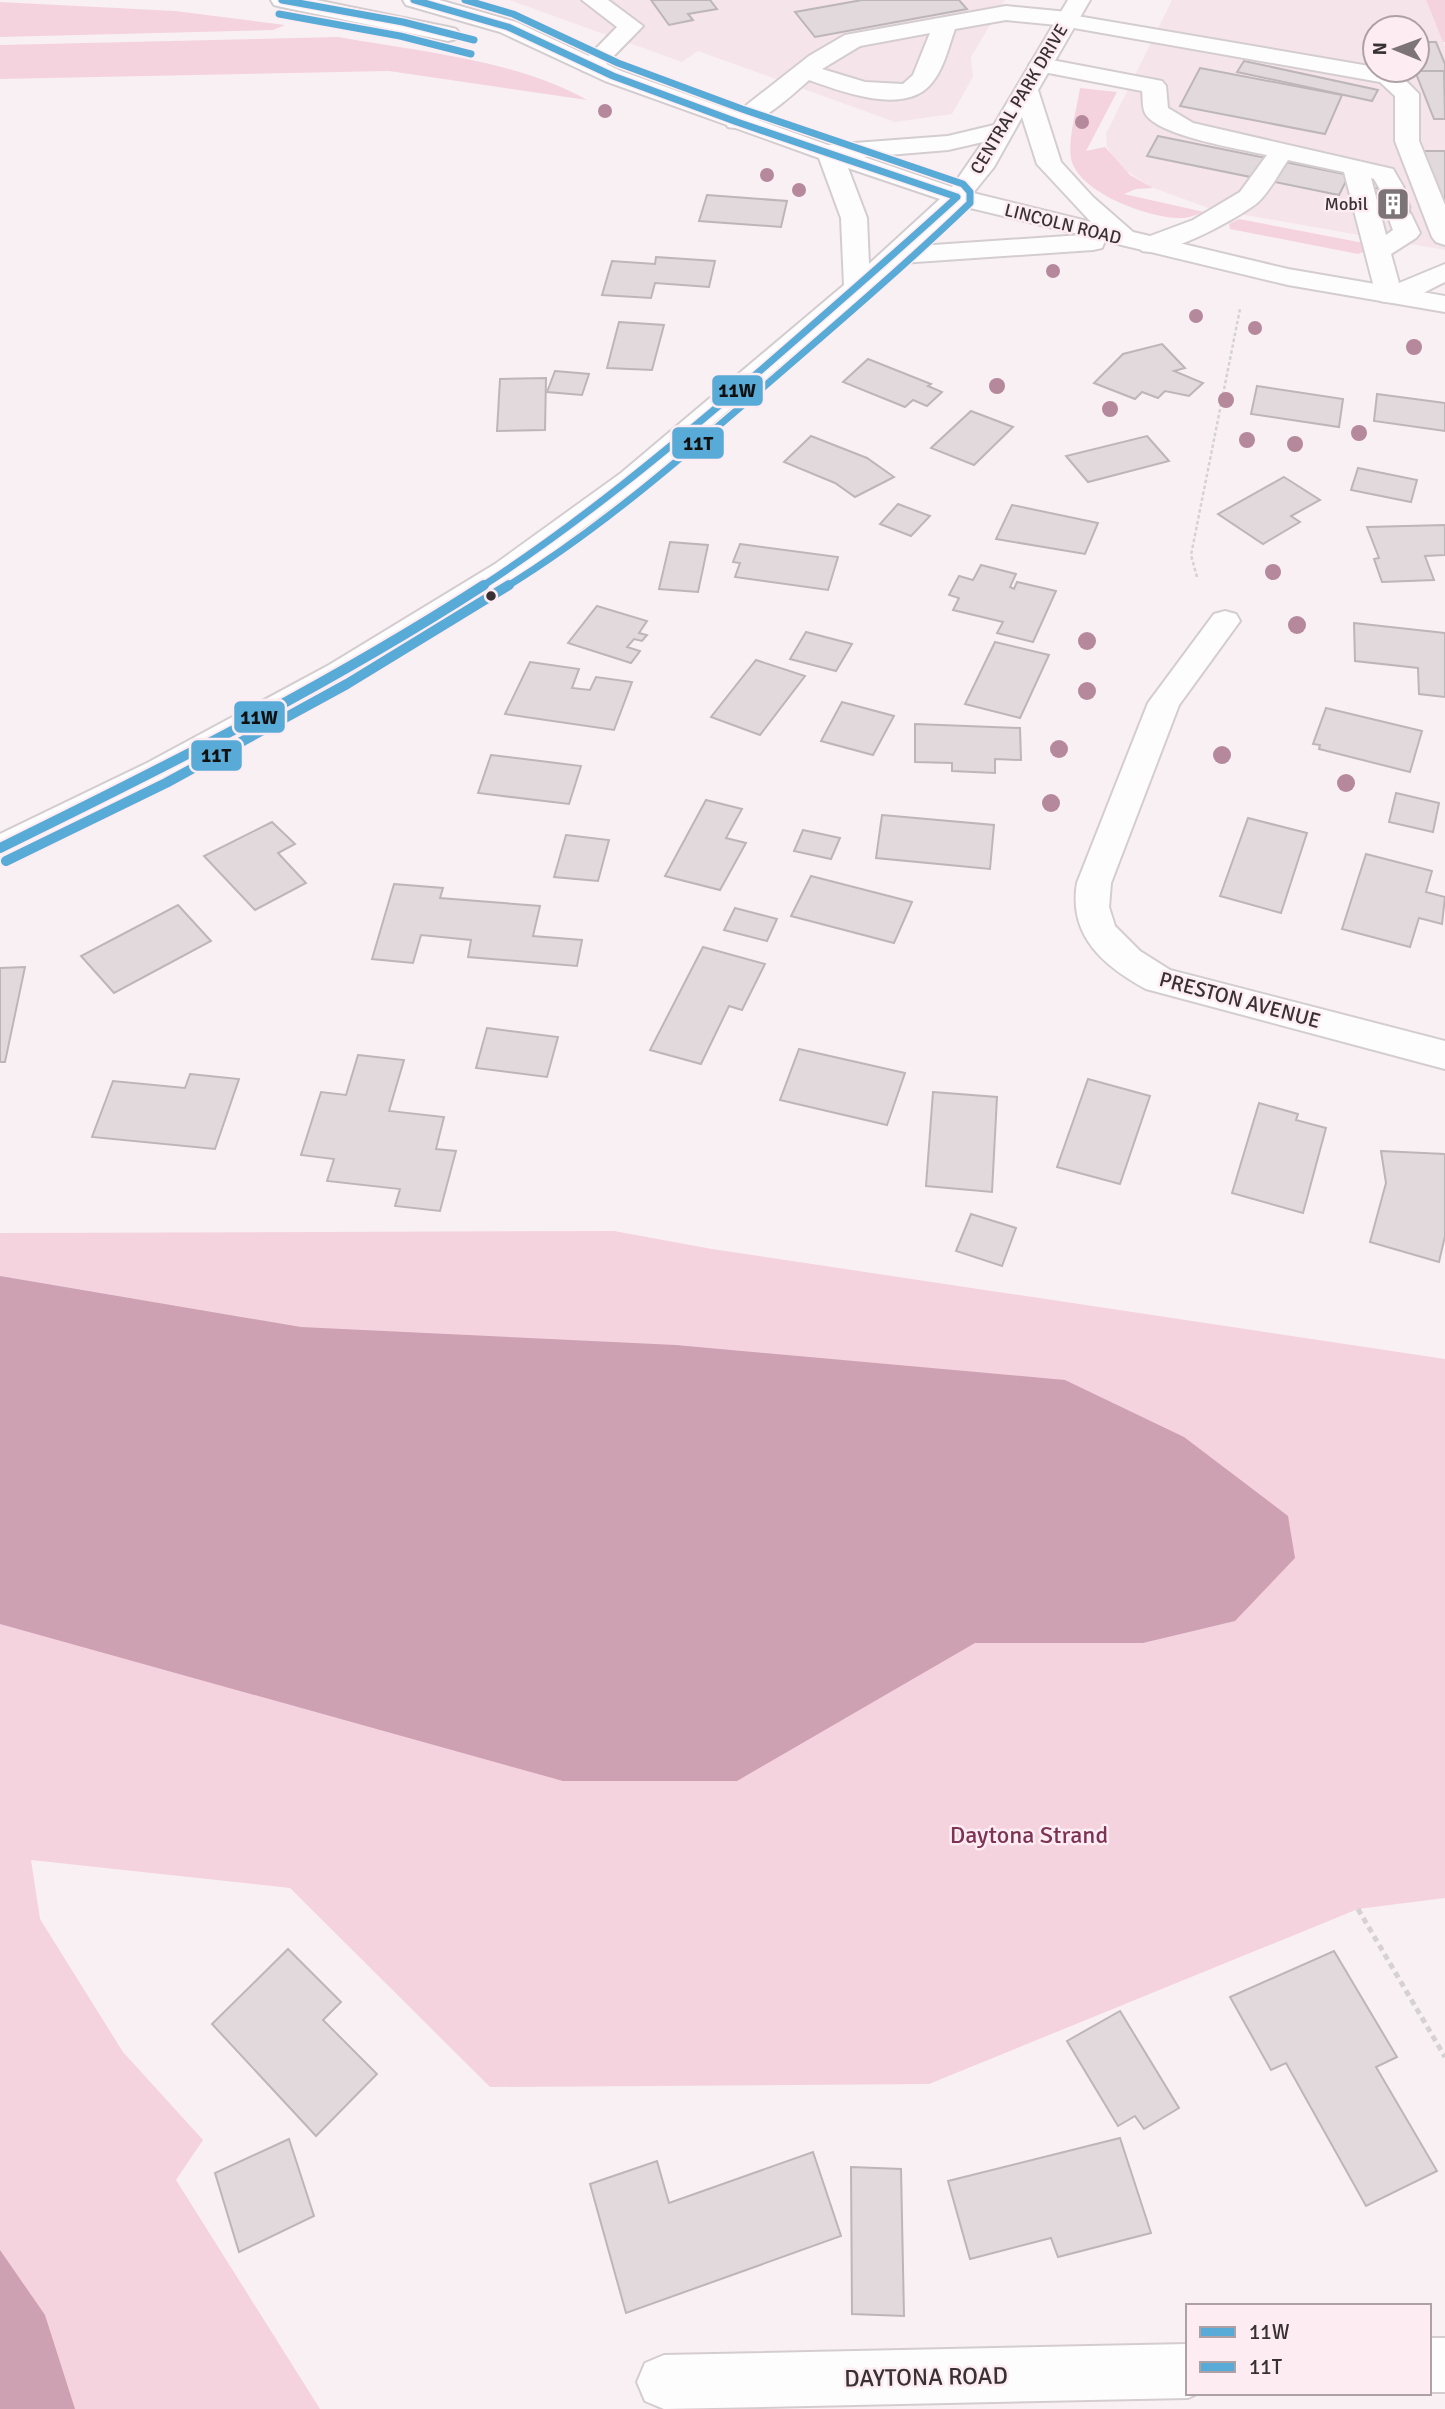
<svg xmlns="http://www.w3.org/2000/svg" width="1445" height="2409" viewBox="0 0 1445 2409" font-family="Signika,sans-serif">
<style>
.built{fill:#f6e4eb;fill-rule:evenodd}
.green{fill:#f4d3df}
.water{fill:#cea1b2}
.building{fill:#e1d9dc;stroke:#bdb6b9;stroke-width:2}
.lines{fill:none;stroke-linecap:round;stroke-linejoin:round}
.minor-tunnel{stroke:#d2cacd;stroke-width:26;stroke-dasharray:26 13;stroke-linecap:butt}
.minor-casing{stroke:#d4cdd0;stroke-width:4}
.major-casing{stroke:#d4cdd0;stroke-width:4}
.path-far1{stroke:#d5d2d3;stroke-width:2.5;stroke-dasharray:3.5 2.5;stroke-linecap:butt}
.path{stroke:#d5d2d3;stroke-width:5;stroke-dasharray:6 4.5;stroke-linecap:butt}
.minor{fill:#fefdfd;fill-rule:evenodd}
.major{fill:#fefdfd;fill-rule:evenodd}
.bus-1-far1-casing{stroke:#fdecf2;stroke-width:10}
.bus-1-casing{stroke:#fdecf2;stroke-width:14}
.bus-2-far1-casing{stroke:#fdecf2;stroke-width:10}
.bus-2-casing{stroke:#fdecf2;stroke-width:14}
.bus-1-far1{stroke:#58abd7;stroke-width:7}
.bus-1{stroke:#58abd7;stroke-width:10}
.bus-2-far1{stroke:#58abd7;stroke-width:7}
.bus-2{stroke:#58abd7;stroke-width:10}
.tree{fill:#b5889c}
.bus-dot{fill:#383134;stroke:#fdecf2;stroke-width:2.5}
.labels{text-anchor:middle;dominant-baseline:central;stroke-width:5;stroke-linejoin:round;paint-order:stroke}
.far-street-label{font-size:18px;fill:#383134;stroke:#fdecf2}
.far-poi-label{font-size:18px;fill:#383134;stroke:#fdecf2;text-anchor:end}
.street-label{font-size:21px;fill:#383134;stroke:#fdecf2}
.near-park-label{font-size:24px;fill:#7d3354;stroke:#fdecf2}
.near-street-label{font-size:24px;fill:#383134;stroke:#fdecf2}
.line-badge{stroke:#fdecf2;stroke-width:2.5}
.pale-badge-label{font-size:19px;text-anchor:middle;font-weight:bold;fill:#111}
</style>
<rect width="100%" height="100%" fill="#f9f0f3"/>
<!-- built -->
<g class="built">
<path d="M 509,0 L 1005,0 L 971,57 L 973,77 L 952,114 L 895,122 L 698,51 L 682,62 Z"/>
<path d="M 1172,0 L 1426,0 L 1445,46 L 1445,250 L 1211,209 L 1151,187 L 1119,166 L 1107,147 L 1106,134 ZM 1375,28 L 1417,28 L 1417,70 L 1375,70 Z"/>
</g>
<!-- green -->
<g class="green">
<path d="M 1426,0 L 1445,0 L 1445,42 L 1443,42 Z"/>
<path d="M 0,2 L 175,11 L 285,25 L 273,30 L 0,37 Z"/>
<path d="M 338,37 C 417,51 517,60 587,100 L 389,71 L 0,79 L 0,45 Z"/>
<path d="M 1080,88 L 1117,92 L 1086,151 L 1105,147 L 1130,175 L 1153,188 L 1136,189 L 1124,194 L 1204,212 C 1198,214 1191,217 1184,218 C 1153,220 1077,193 1071,158 C 1068,137 1077,109 1080,88 Z"/>
<path d="M 1239,219 L 1369,244 L 1366,251 L 1358,254 L 1230,229 L 1229,224 Z"/>
<path d="M 614,1231 L 712,1249 L 1445,1359 L 1445,1898 L 1358,1909 L 929,2084 L 490,2087 L 290,1888 L 31,1860 L 40,1919 L 123,2052 L 203,2140 L 176,2180 L 320,2409 L 0,2409 L 0,1233 Z"/>
</g>
<!-- water -->
<g class="water">
<path d="M 0,1276 L 301,1327 L 676,1345 L 1065,1380 L 1184,1437 L 1288,1516 L 1295,1558 L 1235,1621 L 1143,1643 L 975,1643 L 737,1781 L 563,1781 L 0,1624 Z"/>
<path d="M 0,2250 L 45,2315 L 75,2409 L 0,2409 Z"/>
</g>
<!-- building -->
<g class="building">
<path d="M 651,0 L 710,0 L 717,9 L 688,14 L 693,20 L 669,25 Z"/>
<path d="M 862,0 L 959,0 L 967,9 L 815,37 L 795,12 Z"/>
<path d="M 1417,42 L 1436,42 L 1445,64 L 1445,71 L 1406,71 L 1417,70 Z"/>
<path d="M 1244,61 L 1378,90 L 1372,101 L 1237,72 Z"/>
<path d="M 1200,68 L 1342,95 L 1325,134 L 1180,106 Z"/>
<path d="M 1415,71 L 1444,71 L 1445,119 L 1434,119 Z"/>
<path d="M 1158,136 L 1349,175 L 1339,195 L 1147,156 Z"/>
<path d="M 1418,151 L 1445,151 L 1445,216 Z"/>
<path d="M 1374,188 L 1401,188 L 1413,219 L 1385,219 Z"/>
<path d="M 707,195 L 787,201 L 781,227 L 699,221 Z"/>
<path d="M 656,257 L 715,261 L 709,287 L 655,283 L 651,298 L 602,295 L 612,261 L 655,264 Z"/>
<path d="M 619,322 L 664,325 L 652,370 L 607,368 Z"/>
<path d="M 1162,344 L 1185,368 L 1174,371 L 1203,383 L 1189,396 L 1165,391 L 1158,398 L 1142,392 L 1135,399 L 1094,383 L 1123,354 Z"/>
<path d="M 868,359 L 931,384 L 928,386 L 942,392 L 927,406 L 913,400 L 905,407 L 843,382 Z"/>
<path d="M 555,371 L 589,374 L 582,395 L 547,392 Z"/>
<path d="M 546,378 L 545,430 L 497,431 L 500,379 Z"/>
<path d="M 1257,386 L 1343,399 L 1339,427 L 1251,414 Z"/>
<path d="M 1377,394 L 1445,403 L 1445,431 L 1374,421 Z"/>
<path d="M 971,411 L 1013,427 L 974,465 L 931,448 Z"/>
<path d="M 811,436 L 867,458 L 894,477 L 855,497 L 835,483 L 784,462 Z"/>
<path d="M 1147,436 L 1169,461 L 1088,482 L 1066,456 Z"/>
<path d="M 1358,468 L 1417,480 L 1411,502 L 1351,490 Z"/>
<path d="M 1284,477 L 1320,500 L 1291,516 L 1300,522 L 1263,544 L 1218,514 Z"/>
<path d="M 898,504 L 930,516 L 911,536 L 880,524 Z"/>
<path d="M 1012,505 L 1098,523 L 1085,554 L 996,539 Z"/>
<path d="M 1445,525 L 1445,555 L 1425,556 L 1434,580 L 1382,582 L 1374,559 L 1379,558 L 1367,527 Z"/>
<path d="M 670,542 L 708,545 L 698,592 L 659,589 Z"/>
<path d="M 740,544 L 838,557 L 828,590 L 735,577 L 740,563 L 733,562 Z"/>
<path d="M 981,565 L 1016,574 L 1010,587 L 1014,589 L 1017,582 L 1056,591 L 1033,642 L 997,633 L 1003,622 L 953,610 L 959,598 L 949,595 L 959,576 L 973,580 Z"/>
<path d="M 597,606 L 647,621 L 639,633 L 647,635 L 642,641 L 634,639 L 627,647 L 640,651 L 631,663 L 568,643 Z"/>
<path d="M 1354,623 L 1445,633 L 1445,697 L 1419,694 L 1418,668 L 1355,661 Z"/>
<path d="M 806,632 L 852,644 L 836,671 L 790,659 Z"/>
<path d="M 995,642 L 1049,655 L 1020,718 L 965,704 Z"/>
<path d="M 756,660 L 805,676 L 760,735 L 711,717 Z"/>
<path d="M 530,662 L 579,669 L 572,688 L 590,690 L 596,677 L 632,682 L 614,730 L 505,714 Z"/>
<path d="M 842,702 L 894,716 L 873,755 L 821,741 Z"/>
<path d="M 1326,708 L 1422,731 L 1410,772 L 1319,749 L 1320,745 L 1313,744 Z"/>
<path d="M 915,724 L 1020,728 L 1021,760 L 995,759 L 995,773 L 952,771 L 952,763 L 915,762 Z"/>
<path d="M 491,755 L 581,766 L 569,804 L 478,793 Z"/>
<path d="M 1396,793 L 1439,803 L 1433,832 L 1389,822 Z"/>
<path d="M 706,800 L 742,809 L 726,838 L 746,843 L 720,890 L 665,876 Z"/>
<path d="M 882,815 L 994,825 L 990,869 L 876,858 Z"/>
<path d="M 1248,818 L 1307,833 L 1281,913 L 1220,896 Z"/>
<path d="M 272,822 L 295,844 L 278,853 L 306,883 L 255,910 L 204,856 Z"/>
<path d="M 803,830 L 840,838 L 831,859 L 794,851 Z"/>
<path d="M 566,835 L 609,840 L 598,881 L 554,877 Z"/>
<path d="M 1366,854 L 1432,871 L 1426,892 L 1445,897 L 1442,924 L 1419,918 L 1410,947 L 1342,929 Z"/>
<path d="M 811,876 L 912,902 L 894,943 L 791,916 Z"/>
<path d="M 394,884 L 443,888 L 440,898 L 540,906 L 533,936 L 582,940 L 577,966 L 468,957 L 471,940 L 421,935 L 413,963 L 372,959 Z"/>
<path d="M 178,905 L 211,941 L 114,993 L 81,956 Z"/>
<path d="M 735,908 L 777,919 L 767,941 L 724,930 Z"/>
<path d="M 703,947 L 765,964 L 742,1010 L 729,1006 L 701,1064 L 650,1050 Z"/>
<path d="M 25,967 L 5,1062 L 0,1062 L 0,968 Z"/>
<path d="M 487,1028 L 558,1037 L 547,1077 L 476,1068 Z"/>
<path d="M 799,1049 L 905,1073 L 887,1125 L 780,1100 Z"/>
<path d="M 358,1055 L 404,1060 L 389,1111 L 444,1117 L 436,1149 L 456,1151 L 440,1211 L 395,1206 L 400,1189 L 327,1181 L 334,1159 L 301,1155 L 321,1092 L 346,1095 Z"/>
<path d="M 190,1074 L 239,1079 L 215,1149 L 92,1137 L 113,1081 L 185,1088 Z"/>
<path d="M 1088,1079 L 1150,1096 L 1120,1184 L 1057,1167 Z"/>
<path d="M 933,1092 L 997,1097 L 992,1192 L 926,1186 Z"/>
<path d="M 1259,1103 L 1298,1114 L 1296,1120 L 1326,1128 L 1303,1213 L 1232,1193 Z"/>
<path d="M 1381,1151 L 1445,1154 L 1445,1236 L 1439,1262 L 1370,1242 L 1386,1183 Z"/>
<path d="M 971,1214 L 1016,1228 L 1002,1266 L 956,1251 Z"/>
<path d="M 288,1949 L 341,2002 L 323,2020 L 377,2074 L 316,2136 L 212,2024 Z"/>
<path d="M 1334,1951 L 1397,2057 L 1376,2067 L 1437,2171 L 1366,2206 L 1286,2063 L 1271,2070 L 1230,1997 Z"/>
<path d="M 1120,2011 L 1179,2108 L 1144,2129 L 1135,2116 L 1118,2126 L 1067,2041 Z"/>
<path d="M 1120,2138 L 1151,2233 L 1058,2257 L 1051,2238 L 970,2259 L 948,2181 Z"/>
<path d="M 289,2139 L 314,2216 L 239,2252 L 215,2173 Z"/>
<path d="M 813,2152 L 841,2236 L 626,2313 L 590,2184 L 657,2161 L 669,2203 Z"/>
<path d="M 851,2167 L 901,2169 L 904,2316 L 852,2314 Z"/>
</g>
<g class="lines">
<!-- minor-tunnel -->
<path class="minor-tunnel" d="M 1391,188 L 1402,219"/>
<defs>
<g id="minor">
<path d="M 582,0 L 608,0 L 643,26 L 599,71 L 583,71 L 579,66 L 617,27 Z"/>
<path d="M 1006,6 L 1068,12 L 1077,16 L 1375,67 L 1375,70 L 1396,71 L 1419,94 L 1419,141 L 1445,205 L 1445,245 L 1436,242 L 1432,237 L 1395,141 L 1395,96 L 1380,82 L 1057,25 L 1006,20 L 955,29 C 948,48 943,73 928,87 C 900,114 840,91 809,80 C 791,96 752,133 728,127 L 725,122 L 809,56 L 845,35 ZM 930,33 L 913,75 L 903,84 L 865,82 L 822,69 L 860,46 Z"/>
<path d="M 1041,58 L 1162,81 L 1166,86 L 1168,108 L 1193,123 L 1393,169 L 1404,188 L 1400,193 L 1391,196 L 1382,193 L 1374,179 L 1371,178 L 1386,235 L 1393,230 L 1389,219 L 1393,214 L 1402,211 L 1411,214 L 1420,233 L 1416,238 L 1391,254 L 1399,283 L 1445,264 L 1445,282 C 1423,292 1404,307 1380,301 L 1376,295 L 1344,172 L 1288,160 C 1279,173 1269,193 1256,204 C 1234,220 1168,257 1142,251 L 1138,245 L 1142,239 L 1193,220 L 1240,192 L 1267,155 C 1241,149 1157,136 1145,113 C 1142,107 1143,97 1142,91 L 1033,70 L 1029,65 L 1033,60 Z"/>
<path d="M 1225,611 L 1236,614 L 1240,621 L 1179,705 L 1111,883 L 1109,907 L 1115,926 L 1140,951 L 1170,970 L 1445,1041 L 1445,1069 L 1146,989 C 1104,966 1068,936 1077,883 L 1148,703 L 1214,614 Z"/>
<rect x="1429" y="2338" width="16" height="54"/>
<path d="M 1188,2344 L 1188,2393 L 1199,2393 L 1188,2398 L 664,2409 L 645,2401 L 637,2382 L 645,2363 L 664,2355 Z"/>
</g>
<g id="major">
<path d="M 271,0 L 316,0 L 448,27 L 456,29 L 460,34 L 456,39 L 448,41 L 282,7 L 274,5 Z"/>
<path d="M 403,0 L 439,0 L 516,22 L 621,71 L 828,145 L 948,136 L 994,125 L 1068,0 L 1090,0 L 1038,90 L 1061,162 L 1093,197 L 1133,232 L 1288,269 L 1445,296 L 1445,312 L 1288,285 L 1105,241 L 1102,248 L 1093,250 L 901,263 L 641,485 L 517,578 L 351,679 L 171,779 L 0,860 L 0,834 L 147,763 L 329,665 L 495,564 L 621,473 L 844,285 L 841,218 L 819,158 L 605,81 L 500,32 L 406,5 ZM 1022,117 L 1037,164 L 1091,222 L 973,193 L 994,167 ZM 983,142 L 952,187 L 864,157 L 948,150 ZM 848,168 L 940,199 L 869,264 L 867,218 ZM 962,206 L 1082,235 L 919,246 Z"/>
</g>
</defs>
<!-- minor casing -->
<use href="#minor" class="minor-casing"/>
<!-- major casing -->
<use href="#major" class="major-casing"/>
<!-- path-far1 -->
<path class="path-far1" d="M 1197,577 L 1191,555 L 1240,309"/>
<!-- path -->
<path class="path" d="M 1358,1909 L 1445,2057"/>
<!-- minor -->
<use href="#minor" class="minor"/>
<!-- major -->
<use href="#major" class="major"/>
<defs>
<g id="bus-1-far1">
<path d="M 282,0 L 403,22 L 474,40"/>
<path d="M 414,0 L 508,27 L 613,76 L 737,122 L 957,197 C 890,258 822,317 754,376 C 666,451 578,524 481,587"/>
</g>
<path id="bus-1" d="M 0,848 C 165,767 329,685 484,585"/>
<g id="bus-2-far1">
<path d="M 465,0 L 513,14 L 618,63 L 742,109 L 963,184 L 970,192 L 970,203 C 899,271 825,334 751,398 C 673,465 594,533 506,587"/>
<path d="M 279,14 L 400,36 L 471,54"/>
</g>
<path id="bus-2" d="M 6,861 L 166,783 L 347,684 L 509,585"/>
</defs>
<!-- bus-1-far1 casing -->
<use href="#bus-1-far1" class="bus-1-far1-casing"/>
<!-- bus-1 casing -->
<use href="#bus-1" class="bus-1-casing"/>
<!-- bus-2-far1 casing -->
<use href="#bus-2-far1" class="bus-2-far1-casing"/>
<!-- bus-2 casing -->
<use href="#bus-2" class="bus-2-casing"/>
<!-- bus-1-far1 -->
<use href="#bus-1-far1" class="bus-1-far1"/>
<!-- bus-1 -->
<use href="#bus-1" class="bus-1"/>
<!-- bus-2-far1 -->
<use href="#bus-2-far1" class="bus-2-far1"/>
<!-- bus-2 -->
<use href="#bus-2" class="bus-2"/>
</g>
<!-- trees -->
<g class="tree">
<circle cx="605" cy="111" r="7"/>
<circle cx="1082" cy="122" r="7"/>
<circle cx="767" cy="175" r="7"/>
<circle cx="799" cy="190" r="7"/>
<circle cx="1053" cy="271" r="7"/>
<circle cx="1196" cy="316" r="7"/>
<circle cx="1255" cy="328" r="7"/>
<circle cx="1414" cy="347" r="8"/>
<circle cx="997" cy="386" r="8"/>
<circle cx="1226" cy="400" r="8"/>
<circle cx="1110" cy="409" r="8"/>
<circle cx="1359" cy="433" r="8"/>
<circle cx="1247" cy="440" r="8"/>
<circle cx="1295" cy="444" r="8"/>
<circle cx="1273" cy="572" r="8"/>
<circle cx="1297" cy="625" r="9"/>
<circle cx="1087" cy="641" r="9"/>
<circle cx="1087" cy="691" r="9"/>
<circle cx="1059" cy="749" r="9"/>
<circle cx="1222" cy="755" r="9"/>
<circle cx="1346" cy="783" r="9"/>
<circle cx="1051" cy="803" r="9"/>
</g>
<!-- icons -->
<defs>
<symbol id="building-square" viewBox="-11 -11 22 22"><rect x="-9" y="-9" width="18" height="18" rx="4" fill="#7c7477" stroke="#fdecf2"/><path d="M-4-6H4V6H1V3H-1V6H-4ZM-2.5-4.3h1.7v1.8h-1.7ZM.8-4.3h1.7v1.8H.8ZM-2.5-1h1.7V.8h-1.7ZM.8-1h1.7V.8H.8Z" fill="#fff"/></symbol>
</defs>
<g fill-rule="evenodd">
<use href="#building-square" x="1374" y="185" width="38" height="38"/>
</g>
<!-- markers -->
<circle class="bus-dot" cx="491" cy="596" r="6"/>
<g class="labels">
<!-- far-street labels -->
<g class="far-street-label">
<text transform="translate(1019 99) rotate(-59)">CENTRAL PARK DRIVE</text>
<text transform="translate(1063 224) rotate(14)">LINCOLN ROAD</text>
</g>
<!-- far-poi labels -->
<g class="far-poi-label">
<text x="1368" y="204">Mobil</text>
</g>
<!-- street labels -->
<g class="street-label">
<text transform="translate(1240 1000) rotate(15)">PRESTON AVENUE</text>
</g>
<!-- near-park labels -->
<g class="near-park-label">
<text x="1029" y="1835">Daytona Strand</text>
</g>
<!-- near-street labels -->
<g class="near-street-label">
<text transform="translate(926 2377) rotate(-1)">DAYTONA ROAD</text>
</g>
</g>
<g class="line-badge">
<rect x="711" y="374" width="53" height="33" rx="7" fill="#58abd7"/>
<rect x="671" y="426" width="54" height="34" rx="7" fill="#58abd7"/>
<rect x="233" y="700" width="53" height="34" rx="7" fill="#58abd7"/>
<rect x="190" y="739" width="53" height="33" rx="7" fill="#58abd7"/>
</g>
<g class="pale-badge-label">
<text x="737" y="397">11W</text>
<text x="698" y="450">11T</text>
<text x="259" y="724">11W</text>
<text x="216" y="762">11T</text>
</g>
<!-- legend -->
<rect x="1186" y="2304" width="245" height="91" fill="#fdecf2" stroke="#aea1a6" stroke-width="2"/>
<rect x="1200" y="2327" width="35" height="10" fill="#58abd7" stroke="#aea1a6" stroke-width="2"/>
<text x="1249" y="2339" font-size="21" fill="#383134">11W</text>
<rect x="1200" y="2362" width="35" height="10" fill="#58abd7" stroke="#aea1a6" stroke-width="2"/>
<text x="1249" y="2374" font-size="21" fill="#383134">11T</text>
<!-- north arrow -->
<g transform="translate(1396 49) rotate(271)"><circle r="33" fill="#fdecf2" stroke="#aea1a6" stroke-width="2"/>
<path d="M0-5L12 26L0 18L-12 26Z" fill="#7c7477"/>
<text y="-10" font-size="19" font-weight="bold" text-anchor="middle" fill="#383134">N</text>
</g>
</svg>
